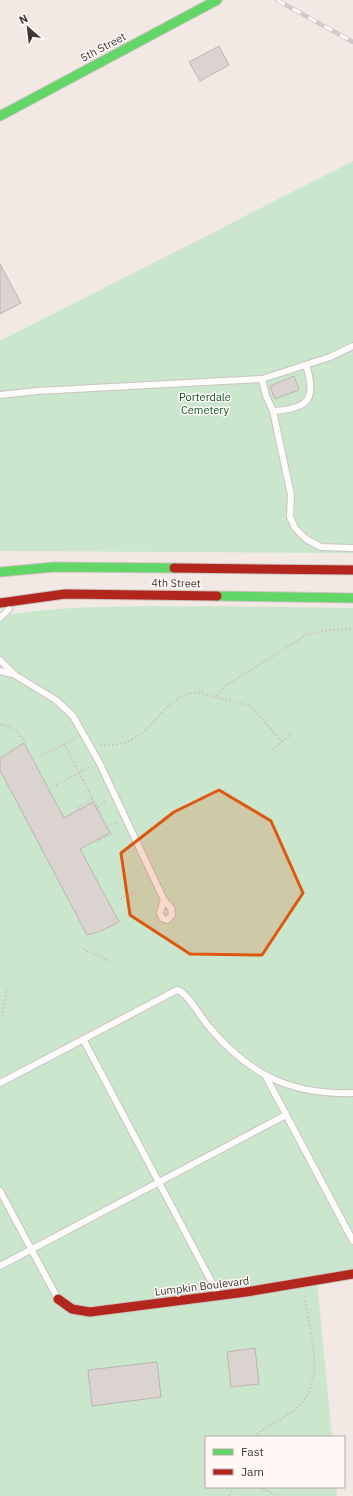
<svg xmlns="http://www.w3.org/2000/svg" width="353" height="1496" viewBox="0 0 353 1496" font-family="'IBM Plex Sans',sans-serif">
<style>
.green{fill:#cae7cd}
.building{fill:#dad3cf;stroke:#bdb5b2}
.lines{fill:none;stroke-linecap:round;stroke-linejoin:round}
.lane-casing{stroke:#cbc3bf;stroke-width:8}
.fast-casing{stroke:#cbc3bf;stroke-width:11}
.jam-casing{stroke:#cbc3bf;stroke-width:11}
.path{stroke:#cdc8c7;stroke-width:2;stroke-dasharray:2 2;stroke-linecap:butt}
.lane{stroke:#fdfcfb;stroke-width:6}
.fast{stroke:#63d668;stroke-width:9}
.jam{stroke:#b3261e;stroke-width:9}
.rail-casing{stroke:#cecbca;stroke-width:4.5}
.rail{stroke:#fff8f4;stroke-width:3;stroke-dasharray:9;stroke-linecap:butt}
.marked{fill:#df570e;fill-opacity:0.2;stroke:#df570e;stroke-width:3;stroke-linejoin:round}
.labels{text-anchor:middle;dominant-baseline:central;stroke-width:3;stroke-linejoin:round;paint-order:stroke}
.street-label{font-size:11px;fill:#3d3733;stroke:#fff8f4}
.park-label{font-size:11px;fill:#0c562c;stroke:#fff8f4}
</style>
<rect width="100%" height="100%" fill="#f3e9e4"/>
<!-- green -->
<g class="green">
<path d="M 353,161 L 353,553 L 0,551 L 0,341 Z"/>
<path d="M 211,606 L 353,608 L 353,1273 L 317,1281 L 332,1437 L 206,1437 L 206,1487 L 336,1487 L 337,1496 L 0,1496 L 0,616 C 69,604 140,607 211,606 Z"/>
</g>
<!-- building -->
<g class="building">
<path d="M 219,46 L 229,65 L 200,81 L 189,62 Z"/>
<path d="M 0,264 L 21,303 L 0,314 Z"/>
<path d="M 294,376 L 299,390 L 275,399 L 270,386 Z"/>
<path d="M 24,743 L 64,818 L 93,802 L 110,833 L 80,849 L 119,922 L 101,931 L 87,935 L 0,770 L 0,758 Z"/>
<path d="M 255,1348 L 259,1384 L 231,1387 L 227,1352 Z"/>
<path d="M 157,1362 L 161,1397 L 92,1406 L 88,1370 Z"/>
</g>
<g class="lines">
<defs>
<g id="lane">
<path d="M 262,379 L 266,396 L 273,411 C 309,409 317,399 306,365"/>
<path d="M 0,395 L 37,391 L 262,379 L 330,357 L 353,346"/>
<path d="M 273,411 L 291,495 L 290,517 L 295,528 L 306,539 L 321,547 L 353,548"/>
<path d="M 0,618 L 9,609"/>
<path d="M 0,660 L 15,675 L 56,700 L 73,716 L 99,762 L 164,900 L 171,908 L 172,915 L 167,920 L 162,918 L 160,913 L 164,900"/>
<path d="M 0,671 L 12,674"/>
<path d="M 83,1039 L 218,1294"/>
<path d="M 265,1075 L 353,1241"/>
<path d="M 0,1083 L 177,990 C 187,991 202,1020 210,1028 C 250,1075 291,1095 353,1093"/>
<path d="M 0,1191 L 58,1299"/>
<path d="M 0,1266 L 286,1115"/>
</g>
<g id="fast">
<path d="M 0,116 L 217,0"/>
<path d="M 0,572 L 54,567 L 174,568"/>
<path d="M 217,596 L 353,598"/>
</g>
<g id="jam">
<path d="M 174,568 L 353,570"/>
<path d="M 0,603 L 65,594 L 217,596"/>
<path d="M 58,1299 L 72,1309 L 90,1312 L 246,1292 L 353,1274"/>
</g>
</defs>
<!-- lane casing -->
<use href="#lane" class="lane-casing"/>
<!-- fast casing -->
<use href="#fast" class="fast-casing"/>
<!-- jam casing -->
<use href="#jam" class="jam-casing"/>
<!-- path -->
<g class="path">
<path d="M 217,696 L 224,687 L 306,635 L 327,630 L 353,629"/>
<path d="M 0,724 L 16,730 L 26,742"/>
<path d="M 64,744 L 111,834 L 96,843"/>
<path d="M 100,745 C 155,749 154,699 196,692 L 251,706 L 282,742"/>
<path d="M 273,750 L 292,733"/>
<path d="M 41,756 L 77,737"/>
<path d="M 56,785 L 92,766"/>
<path d="M 97,807 L 107,800"/>
<path d="M 77,808 L 93,799"/>
<path d="M 107,826 L 118,822"/>
<path d="M 120,899 L 134,892"/>
<path d="M 83,949 L 110,961"/>
<path d="M 2,1017 L 7,988"/>
<path d="M 253,1437 C 266,1426 282,1420 295,1410 C 328,1382 310,1332 304,1295"/>
<path d="M 259,1487 L 278,1496"/>
<path d="M 229,1496 L 234,1487"/>
</g>
<!-- lane -->
<use href="#lane" class="lane"/>
<!-- fast -->
<use href="#fast" class="fast"/>
<!-- jam -->
<use href="#jam" class="jam"/>
<defs>
<path id="rail" d="M 277,0 L 353,42"/>
</defs>
<!-- rail casing -->
<use href="#rail" class="rail-casing"/>
<!-- rail -->
<use href="#rail" class="rail"/>
</g>
<!-- marked area -->
<path class="marked" d="M 219,790 L 271,821 L 303,893 L 262,955 L 190,954 L 130,915 L 121,853 L 174,812 Z"/>
<g class="labels">
<!-- street labels -->
<g class="street-label">
<text transform="translate(103 47) rotate(-28)">5th Street</text>
<text transform="translate(176 583) rotate(1)">4th Street</text>
<text transform="translate(202 1286) rotate(-7)">Lumpkin Boulevard</text>
</g>
<!-- park labels -->
<g class="park-label">
<text x="205" y="397">Porterdale<tspan x="205" dy="13">Cemetery</tspan></text>
</g>
</g>
<!-- legend -->
<rect x="205" y="1436" width="140" height="52" fill="#fff8f4" stroke="#b1aba7"/>
<rect x="213" y="1449" width="20" height="6" fill="#63d668" stroke="#b1aba7"/>
<text x="241" y="1456" font-size="12" fill="#3d3733">Fast</text>
<rect x="213" y="1469" width="20" height="6" fill="#b3261e" stroke="#b1aba7"/>
<text x="241" y="1476" font-size="12" fill="#3d3733">Jam</text>
<!-- north arrow -->
<g transform="translate(28 28) rotate(332)" stroke="#fff8f4" stroke-width="3" paint-order="stroke">
<path d="M0-3L7 15L0 10L-7 15Z" fill="#3d3733"/>
<text y="-6" font-size="11" font-weight="bold" text-anchor="middle" fill="#3d3733">N</text>
</g>
</svg>
